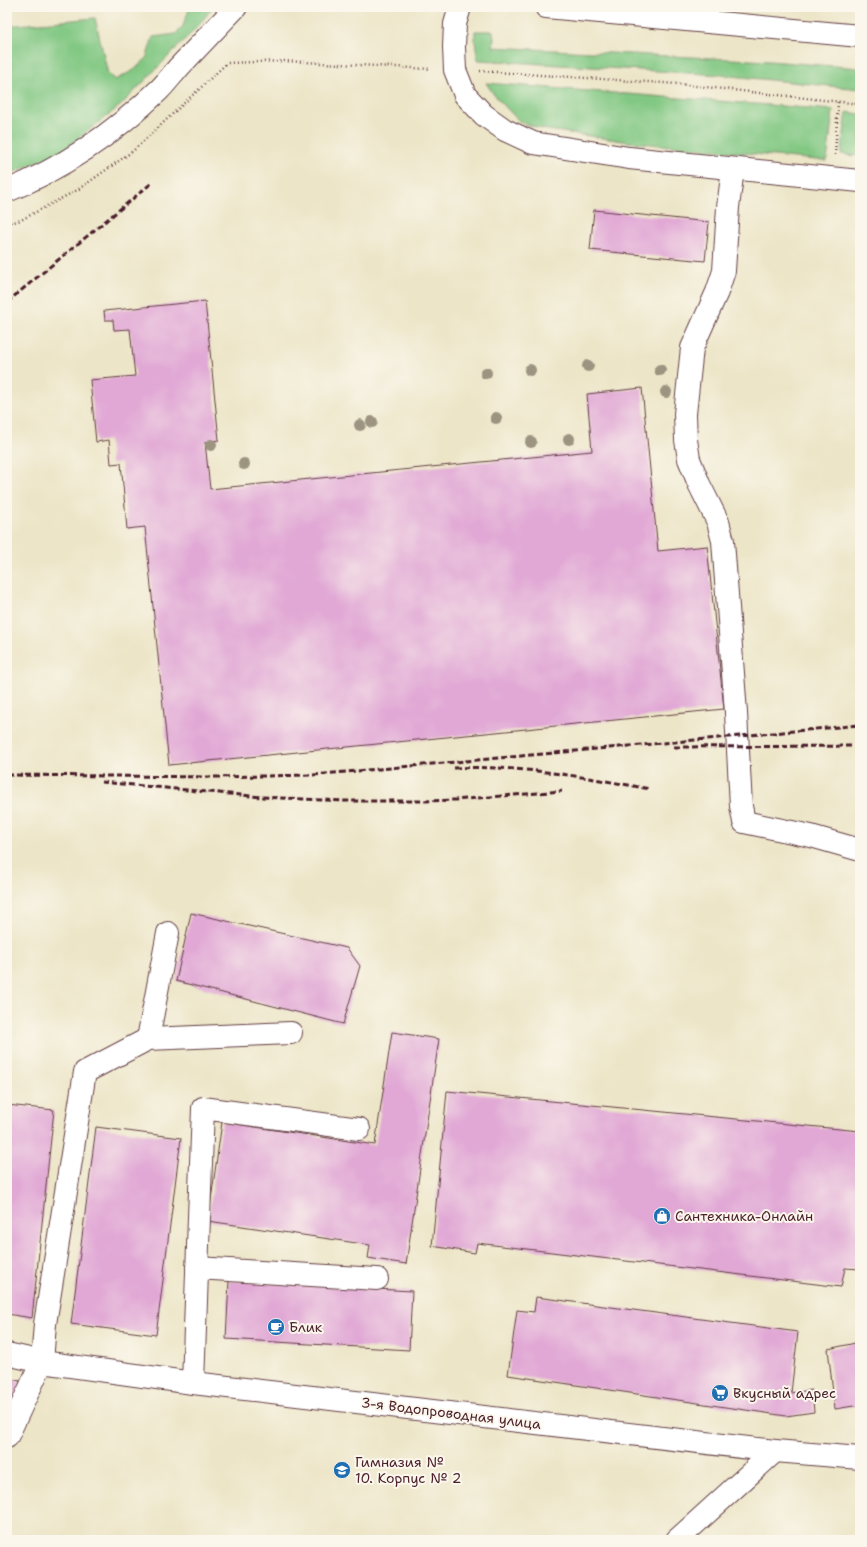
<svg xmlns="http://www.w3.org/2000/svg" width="867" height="1547" viewBox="0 0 867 1547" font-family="'Shantell Sans',sans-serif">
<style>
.green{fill:#82c883;stroke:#667457}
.building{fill:#e1a8d5}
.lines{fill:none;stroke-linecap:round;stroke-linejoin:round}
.minor-casing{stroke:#623d42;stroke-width:24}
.major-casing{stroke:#623d42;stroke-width:24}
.path{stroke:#623d42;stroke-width:2.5;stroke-dasharray:1 3;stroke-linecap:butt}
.minor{stroke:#fff;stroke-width:22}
.major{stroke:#fff;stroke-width:22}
.rail{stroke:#4a1f2b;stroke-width:3;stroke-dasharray:6 3;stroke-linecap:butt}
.tree{fill:#9c9480}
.labels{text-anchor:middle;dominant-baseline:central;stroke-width:4;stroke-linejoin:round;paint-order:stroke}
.poi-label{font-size:14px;fill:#4a1f2b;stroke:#fbf7ec;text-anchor:start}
.street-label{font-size:14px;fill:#4a1f2b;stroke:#fbf7ec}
</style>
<rect width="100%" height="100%" fill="#fbf7ec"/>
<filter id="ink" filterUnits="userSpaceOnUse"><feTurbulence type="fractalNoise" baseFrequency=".025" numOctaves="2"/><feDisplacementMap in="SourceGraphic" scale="8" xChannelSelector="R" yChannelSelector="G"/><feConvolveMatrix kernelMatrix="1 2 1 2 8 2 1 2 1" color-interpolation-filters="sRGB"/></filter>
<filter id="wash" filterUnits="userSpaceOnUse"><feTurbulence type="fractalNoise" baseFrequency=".012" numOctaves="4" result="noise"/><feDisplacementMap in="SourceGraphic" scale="16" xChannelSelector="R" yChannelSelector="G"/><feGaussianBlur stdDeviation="0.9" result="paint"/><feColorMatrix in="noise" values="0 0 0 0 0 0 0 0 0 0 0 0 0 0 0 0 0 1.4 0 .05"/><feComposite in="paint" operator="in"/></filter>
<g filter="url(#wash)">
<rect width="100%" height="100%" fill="#ece5c7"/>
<!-- green -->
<g class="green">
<path d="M 190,7 L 213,7 L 198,26 L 121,105 L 61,152 L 7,175 L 7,26 L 95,18 L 108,74 L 115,80 L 134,70 L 146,59 L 153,37 L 176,34 L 183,26 Z"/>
<path d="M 475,31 L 493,31 L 494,41 L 493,47 L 769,61 L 860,68 L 860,89 L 721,75 L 478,60 L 475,42 Z"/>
<path d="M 486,83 L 833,110 L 827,161 L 629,142 L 542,129 L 520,122 L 495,96 Z"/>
<path d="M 847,112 L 860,114 L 860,153 L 856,156 L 841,154 Z"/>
</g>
<g id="blocks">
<!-- building -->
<g class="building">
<path d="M 594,210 L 709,222 L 705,261 L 590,250 Z"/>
<path d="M 205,301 L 219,440 L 205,442 L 210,489 L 592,451 L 587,394 L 642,388 L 658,551 L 707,546 L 724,709 L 169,765 L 145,527 L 127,529 L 121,463 L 111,464 L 109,440 L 96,442 L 90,380 L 135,376 L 130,329 L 114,330 L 113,320 L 105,320 L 104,311 Z"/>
<path d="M 191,913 L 347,948 L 360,966 L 343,1024 L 176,981 Z"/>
<path d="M 392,1032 L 439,1039 L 406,1264 L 368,1258 L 370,1245 L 208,1221 L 222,1122 L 375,1145 Z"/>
<path d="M 447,1091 L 860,1131 L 860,1269 L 845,1268 L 841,1287 L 477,1243 L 475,1253 L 432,1246 Z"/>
<path d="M 7,1105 L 54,1110 L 32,1318 L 7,1314 Z"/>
<path d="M 96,1127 L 181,1138 L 156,1335 L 71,1324 Z"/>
<path d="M 229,1281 L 412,1291 L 409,1350 L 226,1339 Z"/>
<path d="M 536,1297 L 798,1332 L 791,1393 L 812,1390 L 814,1412 L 786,1416 L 508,1375 L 517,1310 L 534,1312 Z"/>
<path d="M 860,1342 L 860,1405 L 835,1409 L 828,1349 Z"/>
<path d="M 7,1378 L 20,1381 L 10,1420 L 7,1419 Z"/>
</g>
</g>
</g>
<g filter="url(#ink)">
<use href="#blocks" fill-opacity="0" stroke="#623d42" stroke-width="1"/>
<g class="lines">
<defs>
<g id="minor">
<path d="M 733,169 L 728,207 L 724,271 L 717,292 L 692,348 L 685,414 L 686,440 L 689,459 L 699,484 L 718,522 L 723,541 L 736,713 L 741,806 L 744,822 L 811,836 L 860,850"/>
<path d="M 148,1039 L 168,933"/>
<path d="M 197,1268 L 377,1279"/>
<path d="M 7,1354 L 42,1362 L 45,1324 L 85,1072 L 148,1039 L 291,1033"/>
<path d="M 193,1383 L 203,1108 L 359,1129"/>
<path d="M 7,1437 L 42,1362 L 193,1383 L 775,1451 L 860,1458"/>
<path d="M 677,1540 L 775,1451"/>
</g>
<g id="major">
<path d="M 460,7 L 455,24 L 454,47 L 455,70 L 465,95 L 484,115 L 505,130 L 533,143 L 629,158 L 860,181"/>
<path d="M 546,7 L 860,36"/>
<path d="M 7,191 C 63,168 115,132 159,90 C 166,83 172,75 179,67 C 198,47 217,27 236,7"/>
</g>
</defs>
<!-- minor casing -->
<use href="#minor" class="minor-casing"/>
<!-- major casing -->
<use href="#major" class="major-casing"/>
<!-- path -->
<g class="path">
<path d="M 480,71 L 678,84 L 860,104"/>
<path d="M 835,155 L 838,102"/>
<path d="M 7,224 L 21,220 L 79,189 L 133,151 L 227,63 L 285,61 L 431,69"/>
</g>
<!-- minor -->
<use href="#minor" class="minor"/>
<!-- major -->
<use href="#major" class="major"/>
<!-- rail -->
<g class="rail">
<path d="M 7,302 L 153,182"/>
<path d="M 674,747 L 860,746"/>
<path d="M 454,768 C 520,765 585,777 650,789"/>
<path d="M 7,775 L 214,777 L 313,775 L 860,725"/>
<path d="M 101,782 L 262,797 L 344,801 L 422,801 L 455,800 L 562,791"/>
</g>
</g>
<!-- trees -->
<g class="tree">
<circle cx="588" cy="366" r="6"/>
<circle cx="530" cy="370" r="6"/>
<circle cx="660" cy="370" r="6"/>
<circle cx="486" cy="373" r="6"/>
<circle cx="666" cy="392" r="6"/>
<circle cx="496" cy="418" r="6"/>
<circle cx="372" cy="422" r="6"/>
<circle cx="360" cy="425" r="6"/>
<circle cx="569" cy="439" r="6"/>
<circle cx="531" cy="442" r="6"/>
<circle cx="211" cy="445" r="6"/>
<circle cx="244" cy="464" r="6"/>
</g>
</g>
<!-- icons -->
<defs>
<symbol id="shop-disc" viewBox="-11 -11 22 22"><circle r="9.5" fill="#1f6fb2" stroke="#fbf7ec"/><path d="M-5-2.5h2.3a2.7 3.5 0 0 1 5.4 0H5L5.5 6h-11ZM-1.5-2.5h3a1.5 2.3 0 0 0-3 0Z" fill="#fff"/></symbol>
<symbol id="cafe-disc" viewBox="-11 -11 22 22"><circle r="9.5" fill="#1f6fb2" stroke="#fbf7ec"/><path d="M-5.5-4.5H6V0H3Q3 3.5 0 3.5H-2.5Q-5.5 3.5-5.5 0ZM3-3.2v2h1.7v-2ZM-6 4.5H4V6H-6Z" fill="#fff"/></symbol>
<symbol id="supermarket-disc" viewBox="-11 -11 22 22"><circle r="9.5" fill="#1f6fb2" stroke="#fbf7ec"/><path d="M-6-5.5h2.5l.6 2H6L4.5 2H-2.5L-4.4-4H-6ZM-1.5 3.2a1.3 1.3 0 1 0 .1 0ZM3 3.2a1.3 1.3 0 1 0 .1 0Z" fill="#fff"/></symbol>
<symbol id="school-disc" viewBox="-11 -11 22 22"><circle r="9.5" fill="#1f6fb2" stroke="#fbf7ec"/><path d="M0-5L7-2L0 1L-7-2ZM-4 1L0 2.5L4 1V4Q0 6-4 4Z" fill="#fff"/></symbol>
</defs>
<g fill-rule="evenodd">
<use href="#shop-disc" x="652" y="1206" width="20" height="20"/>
<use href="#cafe-disc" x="266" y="1317" width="20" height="20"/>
<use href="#supermarket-disc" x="710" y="1383" width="20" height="20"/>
<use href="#school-disc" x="332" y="1460" width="20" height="20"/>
</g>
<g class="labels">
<!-- poi labels -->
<g class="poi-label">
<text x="675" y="1216">Сантехника-Онлайн</text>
<text x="289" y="1327">Блик</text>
<text x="733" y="1393">Вкусный адрес</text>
<text x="355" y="1462">Гимназия №<tspan x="355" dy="16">10. Корпус № 2</tspan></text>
</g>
<!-- street labels -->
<g class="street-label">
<text transform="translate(451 1413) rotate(7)">3-я Водопроводная улица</text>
</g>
</g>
<!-- margin -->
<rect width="867" height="1547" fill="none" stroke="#fbf7ec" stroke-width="24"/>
</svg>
